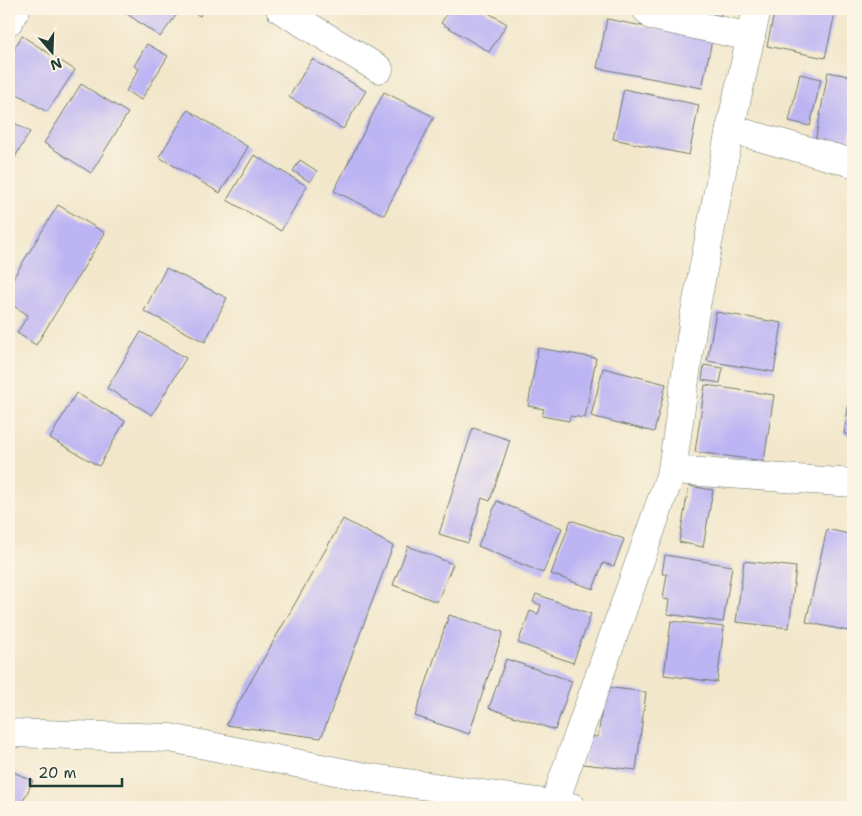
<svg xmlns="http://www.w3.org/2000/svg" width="862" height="816" viewBox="0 0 862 816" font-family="'Shantell Sans',sans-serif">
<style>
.building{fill:#bdb5f3}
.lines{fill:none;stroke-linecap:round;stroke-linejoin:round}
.minor-casing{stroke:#697869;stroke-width:29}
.minor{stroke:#fff;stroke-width:28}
</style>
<rect width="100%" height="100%" fill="#fcf5e5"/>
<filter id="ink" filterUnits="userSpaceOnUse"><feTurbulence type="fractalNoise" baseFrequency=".02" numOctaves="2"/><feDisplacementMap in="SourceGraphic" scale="10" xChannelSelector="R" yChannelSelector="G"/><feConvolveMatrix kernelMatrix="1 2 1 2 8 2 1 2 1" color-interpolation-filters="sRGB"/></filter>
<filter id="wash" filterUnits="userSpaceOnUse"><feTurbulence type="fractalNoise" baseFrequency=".0096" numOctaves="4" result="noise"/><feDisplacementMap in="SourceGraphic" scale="20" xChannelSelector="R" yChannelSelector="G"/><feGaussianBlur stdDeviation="1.12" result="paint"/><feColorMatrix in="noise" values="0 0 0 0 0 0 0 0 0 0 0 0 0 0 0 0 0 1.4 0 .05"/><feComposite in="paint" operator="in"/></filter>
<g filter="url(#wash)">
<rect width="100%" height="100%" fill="#f2e7cb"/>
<g id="blocks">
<!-- building -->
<g class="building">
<path d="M 120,9 L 181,9 L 160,37 Z"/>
<path d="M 186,9 L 204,9 L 200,16 Z"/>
<path d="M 450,9 L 482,9 L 507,24 L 489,52 L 441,23 Z"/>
<path d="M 686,9 L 722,9 L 720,19 Z"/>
<path d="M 775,9 L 836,9 L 825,58 L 767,46 Z"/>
<path d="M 607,19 L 712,40 L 702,88 L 597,68 Z"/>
<path d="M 22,36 L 75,70 L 47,112 L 9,89 L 9,57 Z"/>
<path d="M 147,44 L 168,56 L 141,100 L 126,91 L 139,69 L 134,66 Z"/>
<path d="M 312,59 L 366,91 L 343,129 L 289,97 Z"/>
<path d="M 828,72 L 853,77 L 853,131 L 851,130 L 848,148 L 815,142 Z"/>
<path d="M 800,74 L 821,79 L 810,126 L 789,121 Z"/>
<path d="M 81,84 L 128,113 L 91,173 L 44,143 Z"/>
<path d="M 624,89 L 699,105 L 689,155 L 613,139 Z"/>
<path d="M 384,92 L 434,117 L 384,215 L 334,191 Z"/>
<path d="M 188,110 L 248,147 L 220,193 L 159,157 Z"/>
<path d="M 9,120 L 30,132 L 9,167 Z"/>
<path d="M 254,155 L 307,186 L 281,231 L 227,200 Z"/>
<path d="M 300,160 L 317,171 L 310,182 L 293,171 Z"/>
<path d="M 58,205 L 105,233 L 36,345 L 17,333 L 28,315 L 9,303 L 15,294 L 9,290 L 9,285 Z"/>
<path d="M 166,268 L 227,298 L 205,342 L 144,311 Z"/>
<path d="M 716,312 L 782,323 L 774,372 L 707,361 Z"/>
<path d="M 141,332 L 186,358 L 152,415 L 107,388 Z"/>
<path d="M 538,348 L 596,358 L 585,418 L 570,416 L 569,421 L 542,416 L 544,409 L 528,406 Z"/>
<path d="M 704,365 L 723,368 L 720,383 L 702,380 Z"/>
<path d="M 603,368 L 666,384 L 654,432 L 591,416 Z"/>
<path d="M 852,382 L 853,383 L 853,436 L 844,434 Z"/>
<path d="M 705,385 L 774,395 L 764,461 L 695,452 Z"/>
<path d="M 76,393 L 125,421 L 99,466 L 50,438 Z"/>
<path d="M 473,428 L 510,440 L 490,501 L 482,498 L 468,543 L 439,534 Z"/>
<path d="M 689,486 L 713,490 L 703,547 L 679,542 Z"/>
<path d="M 497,501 L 562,528 L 543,573 L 478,546 Z"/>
<path d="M 343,519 L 393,546 L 321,738 L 226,725 Z"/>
<path d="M 571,520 L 624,539 L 614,566 L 603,563 L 593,589 L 551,574 Z"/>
<path d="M 827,529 L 853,535 L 853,632 L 806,622 Z"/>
<path d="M 408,546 L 453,564 L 437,602 L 393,585 Z"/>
<path d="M 665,555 L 732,566 L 723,622 L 667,614 L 669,600 L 663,599 L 667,574 L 662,574 Z"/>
<path d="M 744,561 L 796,567 L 789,628 L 736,622 Z"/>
<path d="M 536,594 L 591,614 L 573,663 L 518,643 L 530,611 L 538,614 L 541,605 L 533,602 Z"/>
<path d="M 449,615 L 503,632 L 469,734 L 415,716 Z"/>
<path d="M 671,621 L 724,627 L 717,682 L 664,675 Z"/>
<path d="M 506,659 L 572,681 L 555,730 L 489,708 Z"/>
<path d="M 605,687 L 646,692 L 636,770 L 583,764 L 586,736 L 598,737 Z"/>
<path d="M 9,770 L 33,781 L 20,807 L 9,807 Z"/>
</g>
</g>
</g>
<g filter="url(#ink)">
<use href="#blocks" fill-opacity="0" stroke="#697869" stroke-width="1"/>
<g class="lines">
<defs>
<g id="minor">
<path d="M 280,9 L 379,69"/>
<path d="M 646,9 L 653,16 L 751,37"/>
<path d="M 9,21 L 16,9"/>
<path d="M 730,129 L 853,163"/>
<path d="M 672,470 L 853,483"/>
<path d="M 9,733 L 170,738 L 366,777 L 572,807"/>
<path d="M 554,804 L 672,470 L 694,317 L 730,129 L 757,9"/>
</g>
</defs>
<!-- minor casing -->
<use href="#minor" class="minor-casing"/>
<!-- minor -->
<use href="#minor" class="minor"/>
</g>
</g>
<!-- margin -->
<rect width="862" height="816" fill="none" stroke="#fcf5e5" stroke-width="30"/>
<!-- north arrow -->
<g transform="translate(52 52) rotate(161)" stroke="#fcf5e5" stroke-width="4" paint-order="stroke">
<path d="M0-4L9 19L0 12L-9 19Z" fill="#1f3d34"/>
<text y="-8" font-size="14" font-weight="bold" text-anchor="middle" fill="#1f3d34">N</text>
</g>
<!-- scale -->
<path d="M30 778v8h92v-8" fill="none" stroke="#1f3d34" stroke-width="2.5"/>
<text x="38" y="778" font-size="15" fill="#1f3d34" stroke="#fcf5e5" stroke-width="4" paint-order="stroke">20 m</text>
</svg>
